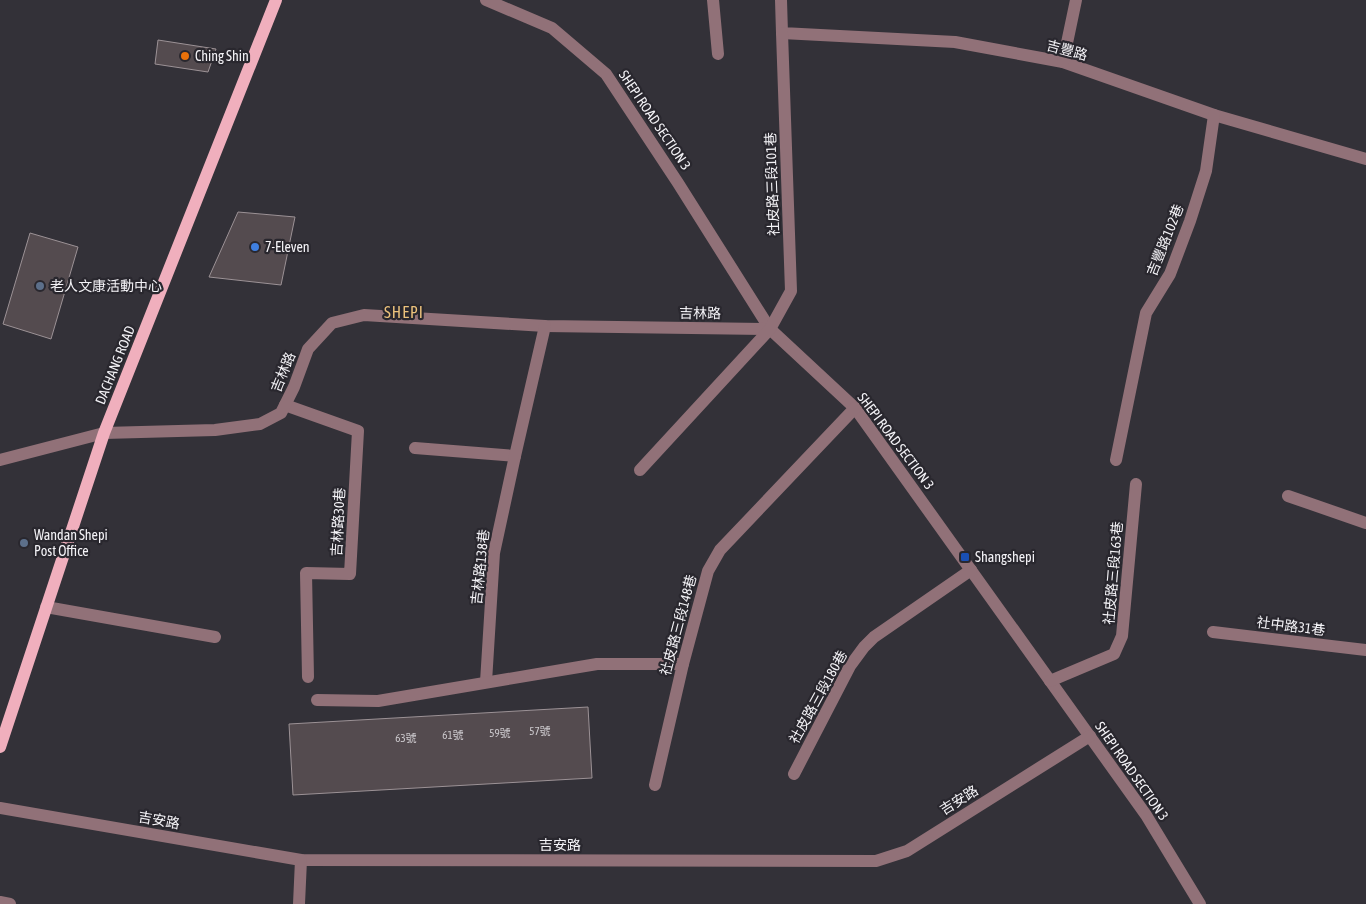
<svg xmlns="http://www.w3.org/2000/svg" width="1366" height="904" viewBox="0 0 1366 904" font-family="'Asap Condensed','Noto Sans TC',sans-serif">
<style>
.building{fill:#544b4f;stroke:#9c9296}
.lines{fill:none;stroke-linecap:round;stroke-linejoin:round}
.minor{stroke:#917178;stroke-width:12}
.major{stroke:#f0afbd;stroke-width:12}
.food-dot{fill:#e8710a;stroke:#29272e;stroke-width:2}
.shop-dot{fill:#3f7fe0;stroke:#29272e;stroke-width:2}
.service-dot{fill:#5c6f8a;stroke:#29272e;stroke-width:2}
.transit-dot{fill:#1a4fb4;stroke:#29272e;stroke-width:2}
.labels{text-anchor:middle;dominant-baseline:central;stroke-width:4.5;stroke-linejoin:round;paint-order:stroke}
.number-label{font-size:11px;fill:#ccc9cd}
.street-label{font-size:14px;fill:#f4f3f7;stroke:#29272e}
.poi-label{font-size:14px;fill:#f4f3f7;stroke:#29272e;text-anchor:start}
.quarter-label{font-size:16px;letter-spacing:1px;fill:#ecc27c;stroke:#29272e}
</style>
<rect width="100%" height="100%" fill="#333138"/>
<!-- building -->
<g class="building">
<path d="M 158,40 L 216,49 L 208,72 L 155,64 Z"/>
<path d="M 238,212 L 295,217 L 281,285 L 209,277 Z"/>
<path d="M 30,233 L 78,247 L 51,339 L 3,324 Z"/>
<path d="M 588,707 L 592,778 L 293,795 L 289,724 Z"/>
</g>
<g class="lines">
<!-- minor -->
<g class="minor">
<path d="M 486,0 L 552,28 L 606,74 L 678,183 L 770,329 L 855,408 L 1146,815 L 1200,904"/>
<path d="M 713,0 L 718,54"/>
<path d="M 781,0 L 782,33 L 955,42 L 1063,62 L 1214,115 L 1366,159"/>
<path d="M 1063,62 L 1076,0"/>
<path d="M 285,405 L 358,431 L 350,574 L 306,573 L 308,677"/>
<path d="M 415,448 L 515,456"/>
<path d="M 0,460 L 104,433 L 215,430 L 260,424 L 281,413 L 294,387 L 308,349 L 332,323 L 364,315 L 545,326 L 770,329"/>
<path d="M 1116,460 L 1146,313 L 1170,274 L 1190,221 L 1206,171 L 1214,115"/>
<path d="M 640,470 L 770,329 L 791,291 L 782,33"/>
<path d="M 1288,496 L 1366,523"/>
<path d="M 46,607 L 215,637"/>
<path d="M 1213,632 L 1366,650"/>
<path d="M 1050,681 L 1114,654 L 1122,636 L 1136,484"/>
<path d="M 486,682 L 494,553 L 515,456 L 545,326"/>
<path d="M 317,700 L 378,701 L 597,664 L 683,664"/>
<path d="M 794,774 L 850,666 L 864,647 L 874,637 L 971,570"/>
<path d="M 655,785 L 683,664 L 708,571 L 720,550 L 855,408"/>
<path d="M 0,808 L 301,860 L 876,861 L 907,851 L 1090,736"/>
<path d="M 0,902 L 10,904"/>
<path d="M 299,904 L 301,860"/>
</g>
<!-- major -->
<path class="major" d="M 0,747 L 104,433 L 276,0"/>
</g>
<!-- markers -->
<circle class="food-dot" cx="185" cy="56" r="5"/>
<circle class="shop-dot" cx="255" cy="247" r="5"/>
<g class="service-dot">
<circle cx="40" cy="286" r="5"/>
<circle cx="24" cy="543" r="5"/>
</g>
<rect class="transit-dot" x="960" y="552" width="10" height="10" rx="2.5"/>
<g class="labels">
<!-- number labels -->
<g class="number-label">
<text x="540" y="731">57號</text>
<text x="500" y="733">59號</text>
<text x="453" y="735">61號</text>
<text x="406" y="738">63號</text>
</g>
<!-- street labels -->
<g class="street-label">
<text transform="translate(1067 50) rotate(15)">吉豐路</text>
<text transform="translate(655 120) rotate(56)">SHEPI ROAD SECTION 3</text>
<text transform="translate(772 184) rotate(-92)">社皮路三段101巷</text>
<text transform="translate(1165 240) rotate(-68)">吉豐路102巷</text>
<text transform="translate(700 313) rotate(1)">吉林路</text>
<text transform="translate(115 365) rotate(-68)">DACHANG ROAD</text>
<text transform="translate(283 372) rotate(-68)">吉林路</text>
<text transform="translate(896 441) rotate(53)">SHEPI ROAD SECTION 3</text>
<text transform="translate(338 522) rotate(-87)">吉林路30巷</text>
<text transform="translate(480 567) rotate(-84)">吉林路138巷</text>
<text transform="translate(1113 573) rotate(-85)">社皮路三段163巷</text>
<text transform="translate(678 625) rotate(-75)">社皮路三段148巷</text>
<text transform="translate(1291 626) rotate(7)">社中路31巷</text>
<text transform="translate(818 697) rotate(-61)">社皮路三段180巷</text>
<text transform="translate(1132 771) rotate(55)">SHEPI ROAD SECTION 3</text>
<text transform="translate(959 800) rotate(-32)">吉安路</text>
<text transform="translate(159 820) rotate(10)">吉安路</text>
<text x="560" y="845">吉安路</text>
</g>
<!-- poi labels -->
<g class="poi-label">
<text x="195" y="56">Ching Shin</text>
<text x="265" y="247">7-Eleven</text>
<text x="50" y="286">老人文康活動中心</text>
<text x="34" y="535">Wandan Shepi<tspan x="34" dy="16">Post Office</tspan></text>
<text x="975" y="557">Shangshepi</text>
</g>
<!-- quarter labels -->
<g class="quarter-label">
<text x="404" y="312">SHEPI</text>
</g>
</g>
</svg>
